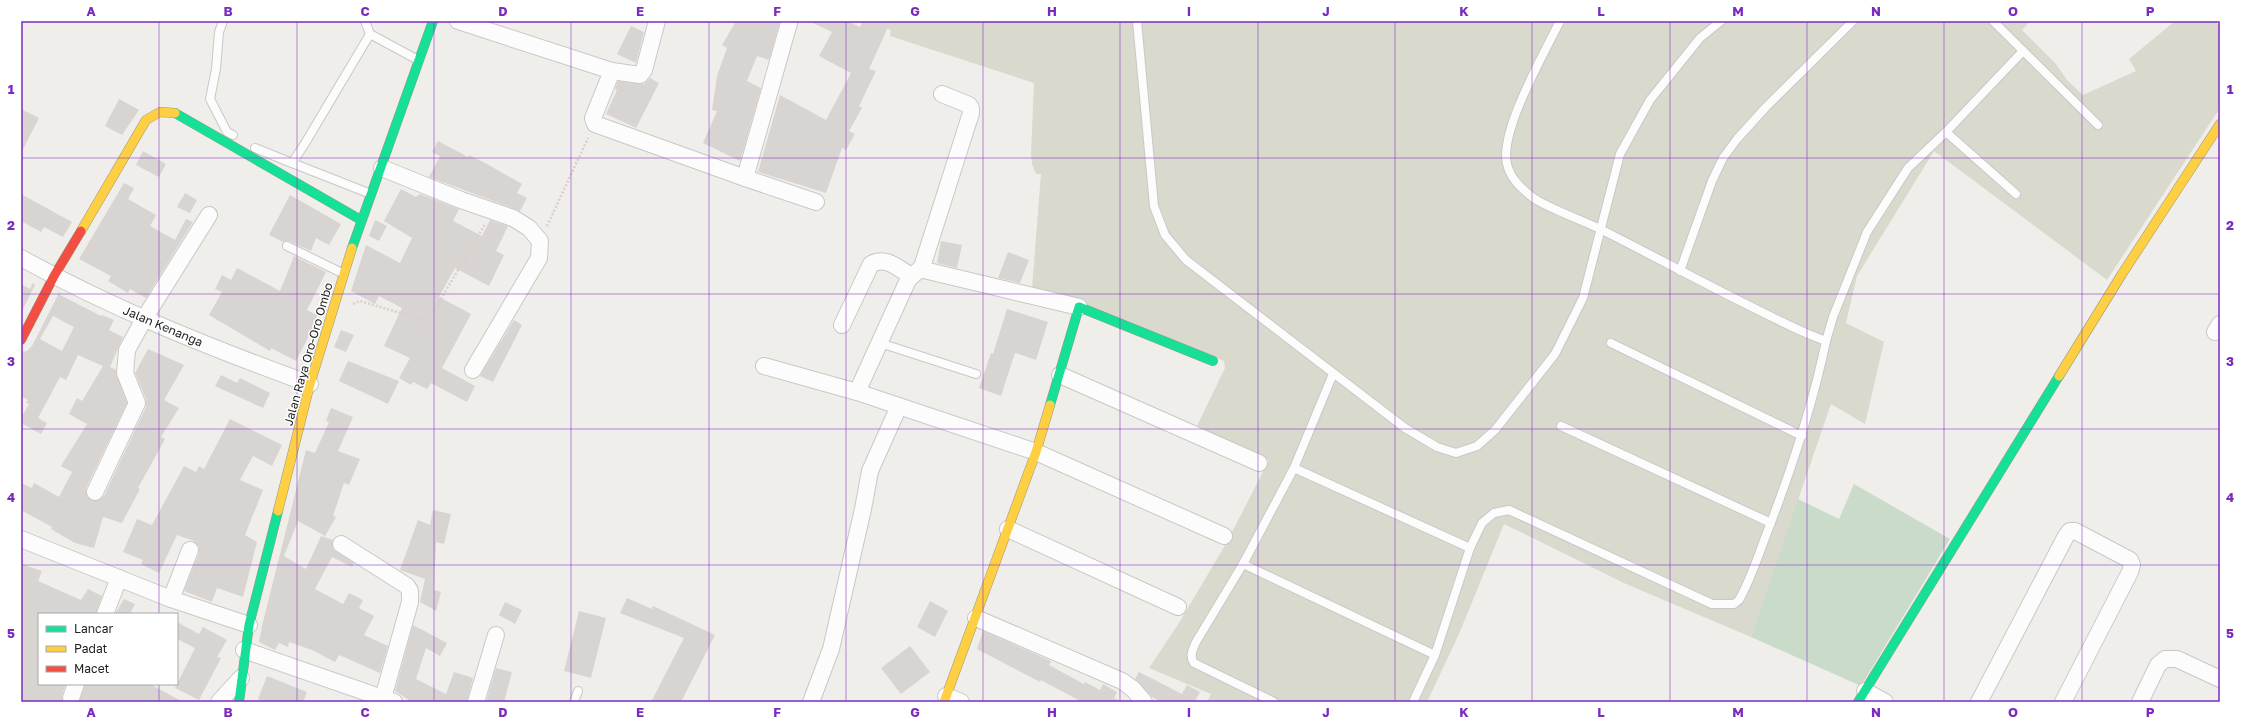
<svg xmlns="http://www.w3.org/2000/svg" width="2241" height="723" viewBox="0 0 2241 723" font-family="'Golos Text',sans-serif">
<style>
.construction{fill:#d9d9cd}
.cemetery{fill:#cadbca}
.building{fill:#d7d4d2;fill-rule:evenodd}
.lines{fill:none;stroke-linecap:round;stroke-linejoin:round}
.lane-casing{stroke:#c9c8c7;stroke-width:10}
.street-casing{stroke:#c9c8c7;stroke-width:18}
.fast-casing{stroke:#999a82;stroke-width:10}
.slow-casing{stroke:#999a82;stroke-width:10}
.jam-casing{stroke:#999a82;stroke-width:10}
.path{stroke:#dccecd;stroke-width:2.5;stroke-dasharray:2 2;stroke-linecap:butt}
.lane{stroke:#fdfcfc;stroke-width:8}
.street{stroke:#fdfcfc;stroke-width:16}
.fast{stroke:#16e098;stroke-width:9}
.slow{stroke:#ffcf43;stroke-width:9}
.jam{stroke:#f24e42;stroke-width:9}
.grid{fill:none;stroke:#7b2cbf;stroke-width:1;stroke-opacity:0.55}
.labels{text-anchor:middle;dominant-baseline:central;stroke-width:3;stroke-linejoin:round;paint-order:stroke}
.street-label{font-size:12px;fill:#222;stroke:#fff}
.neatline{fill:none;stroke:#7b2cbf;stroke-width:1.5}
.grid-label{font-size:13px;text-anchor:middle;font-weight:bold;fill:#7b2cbf}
</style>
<rect width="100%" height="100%" fill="#f0eeeb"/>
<!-- construction -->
<path class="construction" d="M 862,21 L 2030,21 L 2022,30 L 2056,64 L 2067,80 L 2083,95 L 2136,71 L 2129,59 L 2175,21 L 2214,21 L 2220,26 L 2220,108 L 2107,280 L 1934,151 L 1857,276 L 1846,323 L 1884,342 L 1865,424 L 1831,404 L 1751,637 L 1626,584 L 1504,524 L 1459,634 L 1427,702 L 1207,702 L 1211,694 L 1149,668 L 1179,623 L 1227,542 L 1269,460 L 1196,428 L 1225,368 L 1224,361 L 1032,288 L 1041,174 L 1036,174 L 1032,164 L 1031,154 L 1034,83 L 890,36 L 891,30 Z"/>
<!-- cemetery -->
<path class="cemetery" d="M 1854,484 L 1950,539 L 1861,686 L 1751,637 L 1798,499 L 1839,519 Z"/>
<!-- building -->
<g class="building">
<path d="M 736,21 L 780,21 L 769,60 L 757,56 L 747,81 L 761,88 L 740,161 L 703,143 L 717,111 L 712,110 L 717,76 L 727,48 L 722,45 Z"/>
<path d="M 809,21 L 847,21 L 860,27 L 863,21 L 881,21 L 889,25 L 869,69 L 876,71 L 859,106 L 862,108 L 849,131 L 855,134 L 846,150 L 842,148 L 826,193 L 758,172 L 780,95 L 826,120 L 851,73 L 819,56 L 832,32 Z"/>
<path d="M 631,26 L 644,32 L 636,63 L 617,54 Z"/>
<path d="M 650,78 L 659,83 L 636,128 L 606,114 L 617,90 L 615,89 L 618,81 L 639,84 L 644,84 Z"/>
<path d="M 119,99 L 139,110 L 122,135 L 105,126 Z"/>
<path d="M 21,109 L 39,118 L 21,153 Z"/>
<path d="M 438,141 L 468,157 L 469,155 L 487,164 L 522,184 L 517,193 L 527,198 L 520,211 L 429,177 L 440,156 L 432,152 Z"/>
<path d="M 143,151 L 166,164 L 159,177 L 136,165 Z"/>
<path d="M 124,183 L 134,188 L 128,199 L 156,215 L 150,226 L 175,240 L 186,219 L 193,222 L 146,298 L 130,289 L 128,293 L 108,281 L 111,276 L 79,259 Z"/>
<path d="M 401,189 L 416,197 L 420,194 L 459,209 L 453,221 L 482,236 L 490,220 L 508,226 L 496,251 L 504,255 L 489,286 L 455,268 L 439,297 L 471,314 L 442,368 L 475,386 L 467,402 L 431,383 L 427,389 L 413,382 L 411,385 L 399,378 L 410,358 L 384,346 L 402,308 L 379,296 L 375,304 L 351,291 L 366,245 L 400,263 L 412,238 L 384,221 Z"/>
<path d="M 185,193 L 197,200 L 190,213 L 177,207 Z"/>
<path d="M 21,194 L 72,222 L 63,237 L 44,227 L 41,232 L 21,221 Z"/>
<path d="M 290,195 L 341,224 L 329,245 L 316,238 L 311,251 L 289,241 L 283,242 L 269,235 Z"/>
<path d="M 375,220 L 387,226 L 379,241 L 369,236 Z"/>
<path d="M 941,241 L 962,245 L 957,268 L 937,263 Z"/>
<path d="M 1008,252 L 1029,260 L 1020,283 L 998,278 Z"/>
<path d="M 294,256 L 326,272 L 307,310 L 317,315 L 314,326 L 296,361 L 271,348 L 270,351 L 209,315 L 222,292 L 215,289 L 222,275 L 231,280 L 237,268 L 280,291 Z"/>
<path d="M 33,283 L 35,285 L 21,313 L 21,284 L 30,289 Z"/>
<path d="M 60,291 L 60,295 L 101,316 L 102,315 L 114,320 L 109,330 L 123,337 L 110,367 L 116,370 L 127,403 L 86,488 L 86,493 L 91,500 L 96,501 L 104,496 L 146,407 L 146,399 L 135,373 L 148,349 L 184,365 L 164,400 L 179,408 L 161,437 L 165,439 L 138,488 L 140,489 L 122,523 L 103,517 L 94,548 L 75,543 L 51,529 L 52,527 L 21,510 L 21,483 L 32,488 L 34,483 L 59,497 L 72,472 L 61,466 L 87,424 L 69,414 L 77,398 L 82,401 L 103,366 L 78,355 L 66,380 L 60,377 L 38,418 L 47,423 L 41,434 L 21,423 L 21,418 L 29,404 L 26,403 L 28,400 L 21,396 L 21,352 L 27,351 L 32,346 ZM 53,316 L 74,327 L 62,351 L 40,339 Z"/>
<path d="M 1007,309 L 1048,322 L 1036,360 L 1015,353 L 1001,396 L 979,388 L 991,353 L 993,354 Z"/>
<path d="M 514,320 L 522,325 L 493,382 L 480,376 Z"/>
<path d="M 341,330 L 354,335 L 346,352 L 334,347 Z"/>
<path d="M 348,361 L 399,381 L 388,404 L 339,381 Z"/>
<path d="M 221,375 L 237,383 L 240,378 L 270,393 L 263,408 L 215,386 Z"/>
<path d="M 331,408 L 353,417 L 338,451 L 360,459 L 349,485 L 344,483 L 333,516 L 336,517 L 325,536 L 298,521 L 284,556 L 306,569 L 321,536 L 333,540 L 333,549 L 354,563 L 352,567 L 332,557 L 315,589 L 343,604 L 349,593 L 363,600 L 359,608 L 374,616 L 364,635 L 388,646 L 380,673 L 339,655 L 335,662 L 312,650 L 289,642 L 288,647 L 279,643 L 275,650 L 259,642 L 262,626 L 306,450 L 315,453 L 329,422 L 326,421 Z"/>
<path d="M 230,419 L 282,445 L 272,466 L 253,456 L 240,480 L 263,490 L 245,535 L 257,542 L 243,597 L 217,588 L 212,602 L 184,591 L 199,553 L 199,547 L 194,541 L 177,535 L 159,573 L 141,564 L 143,560 L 123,552 L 137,519 L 152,525 L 184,466 L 196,472 L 199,466 L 204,469 Z"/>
<path d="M 433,510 L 451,514 L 444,544 L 436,542 L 434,590 L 441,592 L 436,611 L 420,602 L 425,579 L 400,570 L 418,520 L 430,525 Z"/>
<path d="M 21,564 L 42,571 L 38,581 L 81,600 L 88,589 L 102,596 L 96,614 L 39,614 L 39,684 L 66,684 L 62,695 L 63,702 L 21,702 Z"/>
<path d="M 627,598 L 652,609 L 653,606 L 715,635 L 681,702 L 651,702 L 684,638 L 620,613 Z"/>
<path d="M 124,599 L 135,604 L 131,612 L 135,614 L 115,614 Z"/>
<path d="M 930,601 L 948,611 L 935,637 L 917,627 Z"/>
<path d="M 505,602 L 522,610 L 515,624 L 499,615 Z"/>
<path d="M 579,611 L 606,618 L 591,678 L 564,671 Z"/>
<path d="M 177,622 L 199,634 L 203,627 L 227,640 L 217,657 L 221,658 L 199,700 L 175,688 L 195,648 L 177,639 Z"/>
<path d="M 413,625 L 447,643 L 440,656 L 426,648 L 416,679 L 446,694 L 454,672 L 473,678 L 467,702 L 412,702 L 395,691 Z"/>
<path d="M 983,631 L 1051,661 L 1049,665 L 1084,684 L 1085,682 L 1100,690 L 1103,684 L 1117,692 L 1114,698 L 1122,702 L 1082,702 L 1041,680 L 1040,682 L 977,649 Z"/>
<path d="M 910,646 L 930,672 L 901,694 L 881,668 Z"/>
<path d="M 496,668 L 512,672 L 504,702 L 486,702 Z"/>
<path d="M 1139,672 L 1182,694 L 1187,685 L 1200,692 L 1195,701 L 1198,702 L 1161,702 L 1152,697 L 1135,679 Z"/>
<path d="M 267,676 L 307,692 L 303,702 L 264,702 L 258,699 Z"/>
<path d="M 85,684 L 150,684 L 183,702 L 79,702 Z"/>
</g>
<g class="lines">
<defs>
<g id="lane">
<path d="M 223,21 L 219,32 L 216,69 L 210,99 L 227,132 L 233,135"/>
<path d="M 365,21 L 370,34"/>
<path d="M 1137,21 L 1154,206 L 1165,235 L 1186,260 L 1405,428 L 1437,447 L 1456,453 L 1477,446 L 1495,430 L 1555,354 L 1583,298 L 1620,154 L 1650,100 L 1700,38 L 1721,21"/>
<path d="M 1560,21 C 1545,52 1499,131 1507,164 C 1510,178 1521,188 1532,197 C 1547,208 1582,220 1600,229 C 1670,264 1737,302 1808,334 L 1826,341 L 1833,317 L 1867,232 L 1908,168 L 1946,132 L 2016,194"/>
<path d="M 1993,21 L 2098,125"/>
<path d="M 1946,132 L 2023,51"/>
<path d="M 255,148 L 292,163"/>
<path d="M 371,194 L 292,163 L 304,145 L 370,34 L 418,60"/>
<path d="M 287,246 L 342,273"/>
<path d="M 1680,271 L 1712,181 L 1723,158 L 1737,139 L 1766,107 L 1853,21"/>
<path d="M 880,343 L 976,374"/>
<path d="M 1611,343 L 1802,436"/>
<path d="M 1561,426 L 1771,523"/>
<path d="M 1294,468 L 1470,548"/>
<path d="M 1243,564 L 1435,655"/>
<path d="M 574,702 L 578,691"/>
<path d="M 1274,702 L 1194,663 C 1189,656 1193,649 1196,642 L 1243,564 L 1294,468 L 1333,374"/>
<path d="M 1413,702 L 1435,655 L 1470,548 L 1482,523 L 1494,513 L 1509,510 L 1712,604 L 1734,604 L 1739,600 C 1750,581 1757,559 1765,538 C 1790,474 1812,408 1826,341"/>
</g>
<g id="street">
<path d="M 458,21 L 612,71 L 640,75 L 644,70 L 657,21"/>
<path d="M 612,71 L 593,118 L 595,124 L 745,178 L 789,23"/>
<path d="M 942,94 L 969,105 L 971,108 L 971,113 L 922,267 L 924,270 L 1079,307"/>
<path d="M 382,168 L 461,200 L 513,218 L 529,228 L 540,241 L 539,258 L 473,370"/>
<path d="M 745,178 L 816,202"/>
<path d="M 21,258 C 113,309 211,348 310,384"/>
<path d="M 842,325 L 871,264 C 886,256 898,268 911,276"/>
<path d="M 2215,332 L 2220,324"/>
<path d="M 764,366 L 857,392 L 908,280 L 922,267"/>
<path d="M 1060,375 L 1259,463"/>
<path d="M 857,392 L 1036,452 L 1224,536"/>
<path d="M 95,492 L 137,403 L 125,373 L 127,350 L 144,319 L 209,215"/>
<path d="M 1008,529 L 1178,607"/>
<path d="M 21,539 L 171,599 L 249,625"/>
<path d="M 341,544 L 407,586 L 410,591 L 410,602 L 383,698"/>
<path d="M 171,599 L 190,550"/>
<path d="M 105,614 L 119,578"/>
<path d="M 976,618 L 1122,681 L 1133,689 L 1144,702"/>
<path d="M 244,650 L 394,702"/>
<path d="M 1865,691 L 1885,702"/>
<path d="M 946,696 L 961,702"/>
<path d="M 71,698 L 76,684"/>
<path d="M 219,702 L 241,678"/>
<path d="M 476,702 L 496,635"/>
<path d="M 811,702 L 831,649 L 863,509 L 870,471 L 899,406"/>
<path d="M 1979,702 L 2066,536 L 2070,531 L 2075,531 L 2130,560 L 2132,565 L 2130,572 L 2063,702"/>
<path d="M 2140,702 L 2158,665 L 2165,659 L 2177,659 L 2220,679"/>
</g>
<g id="fast">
<path d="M 175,113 L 361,220"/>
<path d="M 352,248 L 433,21"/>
<path d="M 1050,405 L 1079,307 L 1213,361"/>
<path d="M 239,702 L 249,625 L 278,511"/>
<path d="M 1858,702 L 2059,376"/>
</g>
<g id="slow">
<path d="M 81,231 L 146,120 L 160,112 L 175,113"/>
<path d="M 2059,376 L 2122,274 L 2220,124"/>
<path d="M 278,511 L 310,384 L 352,248"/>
<path d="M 944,702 L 1036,452 L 1050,405"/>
</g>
<path id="jam" d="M 21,340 L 54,276 L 81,231"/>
</defs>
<!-- lane casing -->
<use href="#lane" class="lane-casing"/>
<!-- street casing -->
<use href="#street" class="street-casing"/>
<!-- fast casing -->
<use href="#fast" class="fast-casing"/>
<!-- slow casing -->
<use href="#slow" class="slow-casing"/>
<!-- jam casing -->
<use href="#jam" class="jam-casing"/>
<!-- path -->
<g class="path">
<path d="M 547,226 L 588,138"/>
<path d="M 353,304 L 360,301 L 428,321 L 485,224"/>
</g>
<!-- lane -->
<use href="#lane" class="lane"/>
<!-- street -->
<use href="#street" class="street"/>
<!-- fast -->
<use href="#fast" class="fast"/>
<!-- slow -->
<use href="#slow" class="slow"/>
<!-- jam -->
<use href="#jam" class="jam"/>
</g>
<!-- grid -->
<path class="grid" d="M 159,21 L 159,614M 297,21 L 297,702M 434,21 L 434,702M 571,21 L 571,702M 709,21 L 709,702M 846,21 L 846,702M 983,21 L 983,702M 1120,21 L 1120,702M 1258,21 L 1258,702M 1395,21 L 1395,702M 1532,21 L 1532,702M 1670,21 L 1670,702M 1807,21 L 1807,702M 1944,21 L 1944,702M 2082,21 L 2082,702M 21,158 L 2220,158M 21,294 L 2220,294M 21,429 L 2220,429M 21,565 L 2220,565M 159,684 L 159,702"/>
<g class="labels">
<!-- street labels -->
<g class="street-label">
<text transform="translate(163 326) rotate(23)">Jalan Kenanga</text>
<text transform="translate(308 354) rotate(-74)">Jalan Raya Oro-Oro Ombo</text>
</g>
</g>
<!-- border -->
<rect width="2241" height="723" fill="none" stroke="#ffffff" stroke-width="44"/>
<!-- legend -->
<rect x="38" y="613" width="140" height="72" fill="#ffffff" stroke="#a7a7a7"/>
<rect x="46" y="626" width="20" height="6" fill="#16e098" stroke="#a7a7a7"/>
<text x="74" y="633" font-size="12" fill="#222222">Lancar</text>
<rect x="46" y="646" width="20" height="6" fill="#ffcf43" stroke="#a7a7a7"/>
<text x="74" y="653" font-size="12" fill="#222222">Padat</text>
<rect x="46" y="666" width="20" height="6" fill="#f24e42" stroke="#a7a7a7"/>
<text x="74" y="673" font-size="12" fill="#222222">Macet</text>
<rect x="22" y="22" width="2197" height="679" class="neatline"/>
<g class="grid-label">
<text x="91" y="16">A</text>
<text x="228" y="16">B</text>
<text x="365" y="16">C</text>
<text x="503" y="16">D</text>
<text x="640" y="16">E</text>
<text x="777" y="16">F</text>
<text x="915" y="16">G</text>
<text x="1052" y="16">H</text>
<text x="1189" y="16">I</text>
<text x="1326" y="16">J</text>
<text x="1464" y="16">K</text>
<text x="1601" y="16">L</text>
<text x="1738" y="16">M</text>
<text x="1876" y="16">N</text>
<text x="2013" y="16">O</text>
<text x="2150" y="16">P</text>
<text x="11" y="94">1</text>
<text x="2230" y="94">1</text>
<text x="11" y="230">2</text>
<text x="2230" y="230">2</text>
<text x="11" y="366">3</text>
<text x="2230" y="366">3</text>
<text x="11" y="502">4</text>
<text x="2230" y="502">4</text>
<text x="11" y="638">5</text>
<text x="2230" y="638">5</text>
<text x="91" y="717">A</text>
<text x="228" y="717">B</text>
<text x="365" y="717">C</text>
<text x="503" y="717">D</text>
<text x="640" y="717">E</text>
<text x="777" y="717">F</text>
<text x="915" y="717">G</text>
<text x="1052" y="717">H</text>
<text x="1189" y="717">I</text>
<text x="1326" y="717">J</text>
<text x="1464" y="717">K</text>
<text x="1601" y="717">L</text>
<text x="1738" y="717">M</text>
<text x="1876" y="717">N</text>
<text x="2013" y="717">O</text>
<text x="2150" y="717">P</text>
</g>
</svg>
